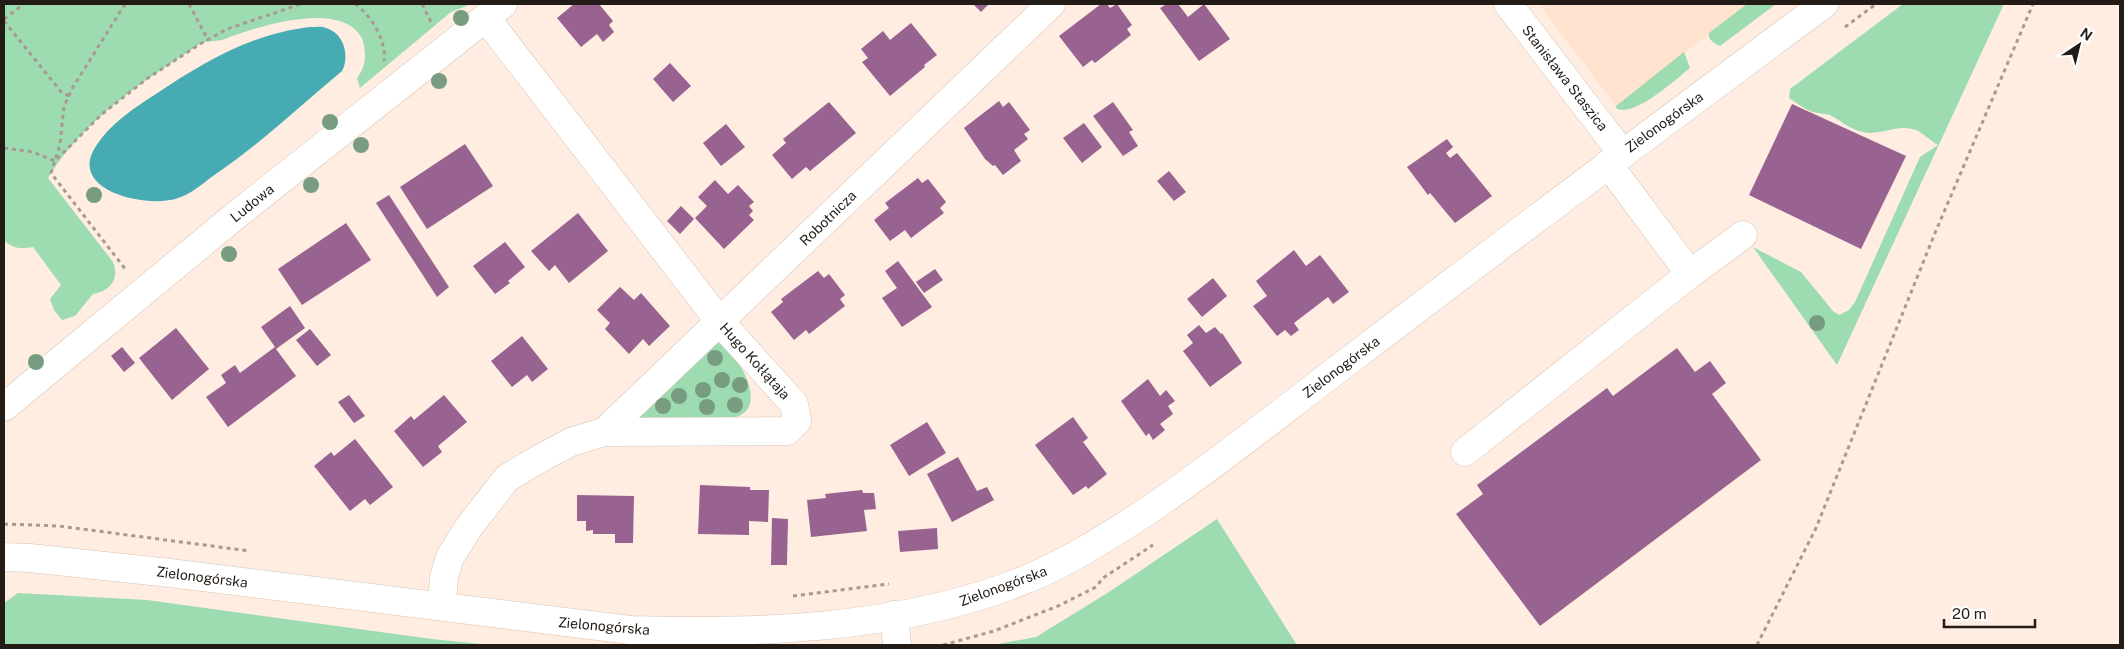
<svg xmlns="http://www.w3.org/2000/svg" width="2124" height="649" viewBox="0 0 2124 649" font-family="'Public Sans',sans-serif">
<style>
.built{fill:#ffe3ce}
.green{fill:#9cdcb0}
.water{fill:#46abb2}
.building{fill:#986391}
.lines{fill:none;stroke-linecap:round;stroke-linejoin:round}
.minor-casing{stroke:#d8c4b4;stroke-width:29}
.path{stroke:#a79a90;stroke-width:3;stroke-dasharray:4 4;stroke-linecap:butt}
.minor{stroke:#fff;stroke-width:28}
.tree{fill:#779c7f}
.labels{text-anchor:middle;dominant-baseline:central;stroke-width:4;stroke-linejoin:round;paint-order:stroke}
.street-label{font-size:14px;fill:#231c16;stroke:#fff}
</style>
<rect width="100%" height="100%" fill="#feede0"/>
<!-- built -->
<path class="built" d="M 1545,4 L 1748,4 L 1616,106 L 1541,7 Z"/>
<!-- green -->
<g class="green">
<path d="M 4,4 L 471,4 L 451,12 L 360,88 L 357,78 C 366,67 367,52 362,38 C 341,0 261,25 225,39 C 217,42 208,40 200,44 C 144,81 84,119 48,178 L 113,262 C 120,279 110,291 93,294 L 75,316 L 62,320 L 54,310 L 50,299 L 61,285 L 33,247 C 22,249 12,249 4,240 Z"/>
<path d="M 1747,4 L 1776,4 L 1720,46 C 1715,44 1707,39 1709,33 Z"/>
<path d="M 1903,4 L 2004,4 L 1837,365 L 1753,247 L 1801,272 L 1833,311 L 1839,315 L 1849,310 L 1855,302 L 1920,157 L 1938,145 C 1931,141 1920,130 1912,129 C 1895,125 1880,136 1863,132 C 1850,129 1842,122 1832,116 C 1826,113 1819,114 1813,112 C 1804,109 1797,103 1789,98 L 1790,89 Z"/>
<path d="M 1684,52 L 1690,68 C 1676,79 1633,119 1616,108 L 1616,106 Z"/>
<path d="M 717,342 C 737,351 770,407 736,417 L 640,418 L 644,410 Z"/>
<path d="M 1217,519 L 1297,645 L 992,645 L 1036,637 L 1109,592 Z"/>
<path d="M 18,593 L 147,600 L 432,639 L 492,645 L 4,645 L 4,603 Z"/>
</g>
<!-- water -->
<path class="water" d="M 310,27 C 315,27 322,26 326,28 C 344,33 350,56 342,71 C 300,106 259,145 213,176 C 202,184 191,194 178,198 C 148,209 66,191 96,146 C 110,124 134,108 156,94 C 204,62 251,34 310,27 Z"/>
<!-- building -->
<g class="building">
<path d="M 574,4 L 599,4 L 613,21 L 609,25 L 614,32 L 603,42 L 597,34 L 581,47 L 557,18 Z"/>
<path d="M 973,4 L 989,4 L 981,12 Z"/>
<path d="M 1101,4 L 1107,4 L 1110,8 L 1117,4 L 1132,25 L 1127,29 L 1131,35 L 1095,63 L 1092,60 L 1083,67 L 1059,36 Z"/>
<path d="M 1167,4 L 1178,4 L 1188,17 L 1204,4 L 1230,39 L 1199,61 L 1160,8 Z"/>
<path d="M 911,23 L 937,55 L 924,65 L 925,67 L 890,96 L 862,62 L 868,58 L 861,49 L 883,31 L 890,40 Z"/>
<path d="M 670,63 L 691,86 L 673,102 L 653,79 Z"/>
<path d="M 999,101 L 1003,107 L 1009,102 L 1030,130 L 1024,134 L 1028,139 L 1014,150 L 1021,161 L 1003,175 L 995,165 L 993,166 L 985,159 L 964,128 Z"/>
<path d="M 829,102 L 856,133 L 810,171 L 806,167 L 792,179 L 772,155 L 786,143 L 783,139 Z"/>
<path d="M 1113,102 L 1133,130 L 1129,132 L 1138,146 L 1123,156 L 1093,116 Z"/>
<path d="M 1792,104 L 1906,156 L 1861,249 L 1749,195 Z"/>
<path d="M 1084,123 L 1102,147 L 1082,163 L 1063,138 Z"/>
<path d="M 726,124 L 745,147 L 721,166 L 703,143 Z"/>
<path d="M 1447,139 L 1453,147 L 1446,153 L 1450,158 L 1457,153 L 1492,196 L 1455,223 L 1430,193 L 1428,195 L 1407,167 Z"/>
<path d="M 465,144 L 493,186 L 427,229 L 400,187 Z"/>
<path d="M 1169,171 L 1186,192 L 1174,201 L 1157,181 Z"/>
<path d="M 918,178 L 922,183 L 928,179 L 946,202 L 940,208 L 944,213 L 911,238 L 905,230 L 890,241 L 874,220 L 889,208 L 885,203 Z"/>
<path d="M 715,180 L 728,194 L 738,185 L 754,202 L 749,206 L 753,211 L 749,215 L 754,220 L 724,249 L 695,218 L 707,206 L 698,197 Z"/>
<path d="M 389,195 L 449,287 L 437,297 L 376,203 Z"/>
<path d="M 681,206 L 694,219 L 680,234 L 667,221 Z"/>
<path d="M 578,213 L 608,251 L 569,283 L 555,265 L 549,271 L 531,251 Z"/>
<path d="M 346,223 L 371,260 L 302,305 L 278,269 Z"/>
<path d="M 505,242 L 525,267 L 508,281 L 510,283 L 495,294 L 473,266 Z"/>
<path d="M 1294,250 L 1306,266 L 1320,255 L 1349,292 L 1333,304 L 1328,297 L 1294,323 L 1299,330 L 1291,336 L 1285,330 L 1277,336 L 1253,306 L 1267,296 L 1256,281 Z"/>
<path d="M 898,261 L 932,307 L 902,327 L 882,298 L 897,288 L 885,271 Z"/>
<path d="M 935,269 L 943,280 L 924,293 L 916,282 Z"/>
<path d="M 818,271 L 824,278 L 829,274 L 845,295 L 840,299 L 845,306 L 809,334 L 806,330 L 794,340 L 771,312 L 783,302 L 781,299 Z"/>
<path d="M 1213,278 L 1227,296 L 1202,317 L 1187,299 Z"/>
<path d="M 620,287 L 634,300 L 641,293 L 670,326 L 649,346 L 643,339 L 629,354 L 605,329 L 610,323 L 597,310 Z"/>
<path d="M 290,306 L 305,328 L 276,349 L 296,376 L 228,427 L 206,397 L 226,383 L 221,375 L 235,365 L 240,373 L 275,347 L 261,327 Z"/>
<path d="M 1199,325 L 1206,333 L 1215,327 L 1221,334 L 1222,333 L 1242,363 L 1210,387 L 1183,351 L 1193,343 L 1187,335 Z"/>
<path d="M 176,328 L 209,369 L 172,400 L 139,358 Z"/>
<path d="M 310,329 L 331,355 L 317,366 L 296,340 Z"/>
<path d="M 522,336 L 548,369 L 532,382 L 527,375 L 512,387 L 491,361 Z"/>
<path d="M 122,347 L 135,363 L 124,372 L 111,356 Z"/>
<path d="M 1677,348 L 1695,372 L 1710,361 L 1726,383 L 1712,394 L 1761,460 L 1540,626 L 1456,514 L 1483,494 L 1477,485 L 1607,388 L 1613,396 Z"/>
<path d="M 1148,379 L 1160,396 L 1166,390 L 1175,401 L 1168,406 L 1173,414 L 1160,424 L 1165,430 L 1153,440 L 1149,433 L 1146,436 L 1121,401 Z"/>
<path d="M 349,395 L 365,416 L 354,423 L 338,402 Z"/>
<path d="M 444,395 L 467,422 L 438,446 L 442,452 L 423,467 L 394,431 L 411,416 L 414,420 Z"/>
<path d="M 1073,417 L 1088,438 L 1083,442 L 1107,474 L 1088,489 L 1086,486 L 1073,495 L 1035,445 Z"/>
<path d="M 927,422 L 946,453 L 909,476 L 890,445 Z"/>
<path d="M 355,439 L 393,487 L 370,505 L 365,499 L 350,511 L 314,466 L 331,452 L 334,456 Z"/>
<path d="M 958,457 L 977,491 L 987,487 L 994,500 L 952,522 L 927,474 Z"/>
<path d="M 700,485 L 750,487 L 750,490 L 769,490 L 768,522 L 749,521 L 749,535 L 698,534 Z"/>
<path d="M 862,490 L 863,493 L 874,493 L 876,509 L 864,510 L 867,531 L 811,537 L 807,500 L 826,498 L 825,494 Z"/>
<path d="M 577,495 L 634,496 L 633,543 L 615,543 L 615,534 L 593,534 L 593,530 L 586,531 L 586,521 L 577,521 Z"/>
<path d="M 772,518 L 788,519 L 787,565 L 771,565 Z"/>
<path d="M 937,528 L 938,549 L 900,552 L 898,531 Z"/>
</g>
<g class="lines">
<defs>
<g id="minor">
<path d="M 1508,4 L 1622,153"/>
<path d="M 1690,274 L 1743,235"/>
<path d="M 4,407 L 235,216 L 503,4"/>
<path d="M 604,432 L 1051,4"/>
<path d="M 1465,452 L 1690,274 L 1608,164"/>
<path d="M 4,557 L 30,558 L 170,573 L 630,630 C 753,634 893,629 1009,586 C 1062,567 1108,537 1155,506 C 1222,460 1285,409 1350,360 C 1507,240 1665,122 1824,4"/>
<path d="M 442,605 L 444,577 L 450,557 L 469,527 L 507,478 L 539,459 L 571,442 L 604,432 L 787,431 L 797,421 L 794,404 L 720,322 L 486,18"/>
<path d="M 894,615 L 897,645"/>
</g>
</defs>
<!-- minor casing -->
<use href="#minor" class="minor-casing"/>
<!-- path -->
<g class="path">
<path d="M 125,4 L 73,87 L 64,106 L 60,145 L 51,173 L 126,270"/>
<path d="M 189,4 L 208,40"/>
<path d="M 355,4 C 371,15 387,41 384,61"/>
<path d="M 422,4 L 432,24"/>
<path d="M 4,19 L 24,4"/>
<path d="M 4,21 L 62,93 L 69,96"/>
<path d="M 1845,27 L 1876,4"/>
<path d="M 4,148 L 33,152 L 55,161 L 102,114 L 148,78 L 200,44 L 227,29 L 301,4"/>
<path d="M 4,524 L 59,526 L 250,551"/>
<path d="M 793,596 L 889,584"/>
<path d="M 943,645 L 994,631 L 1058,606 L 1096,587 L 1103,578 L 1153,545"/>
<path d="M 1757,645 L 1816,528 L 1935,233 L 2033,4"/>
</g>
<!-- minor -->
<use href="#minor" class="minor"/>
</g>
<!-- trees -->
<g class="tree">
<circle cx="461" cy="18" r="8"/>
<circle cx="439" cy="81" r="8"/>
<circle cx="330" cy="122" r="8"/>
<circle cx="361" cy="145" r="8"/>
<circle cx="311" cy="185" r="8"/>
<circle cx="94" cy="195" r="8"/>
<circle cx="229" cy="254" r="8"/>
<circle cx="1817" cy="323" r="8"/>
<circle cx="715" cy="358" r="8"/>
<circle cx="36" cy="362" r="8"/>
<circle cx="722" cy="380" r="8"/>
<circle cx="740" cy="385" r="8"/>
<circle cx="703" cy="390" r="8"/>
<circle cx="679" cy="396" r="8"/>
<circle cx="735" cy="405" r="8"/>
<circle cx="663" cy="406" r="8"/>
<circle cx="707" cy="407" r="8"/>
</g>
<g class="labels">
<!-- street labels -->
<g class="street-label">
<text transform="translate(1565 78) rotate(52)">Stanisława Staszica</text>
<text transform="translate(1664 122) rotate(-36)">Zielonogórska</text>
<text transform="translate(252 203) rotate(-39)">Ludowa</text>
<text transform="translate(828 218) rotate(-44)">Robotnicza</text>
<text transform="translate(755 361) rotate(48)">Hugo Kołłątaja</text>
<text transform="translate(1341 367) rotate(-37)">Zielonogórska</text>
<text transform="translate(202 577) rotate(7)">Zielonogórska</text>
<text transform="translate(1003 586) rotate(-20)">Zielonogórska</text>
<text transform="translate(604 626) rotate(5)">Zielonogórska</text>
</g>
</g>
<!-- border -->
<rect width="2124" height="649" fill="none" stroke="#231c16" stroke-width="10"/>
<!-- north arrow -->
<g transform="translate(2079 45) rotate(35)" stroke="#ffffff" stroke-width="4" paint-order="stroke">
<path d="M0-4L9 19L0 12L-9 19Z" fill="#231c16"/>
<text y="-8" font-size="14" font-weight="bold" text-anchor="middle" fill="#231c16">N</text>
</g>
<!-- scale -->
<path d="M1944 619v8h91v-8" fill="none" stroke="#231c16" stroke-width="2.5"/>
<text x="1952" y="619" font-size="15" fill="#231c16" stroke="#ffffff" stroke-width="4" paint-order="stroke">20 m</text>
</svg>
